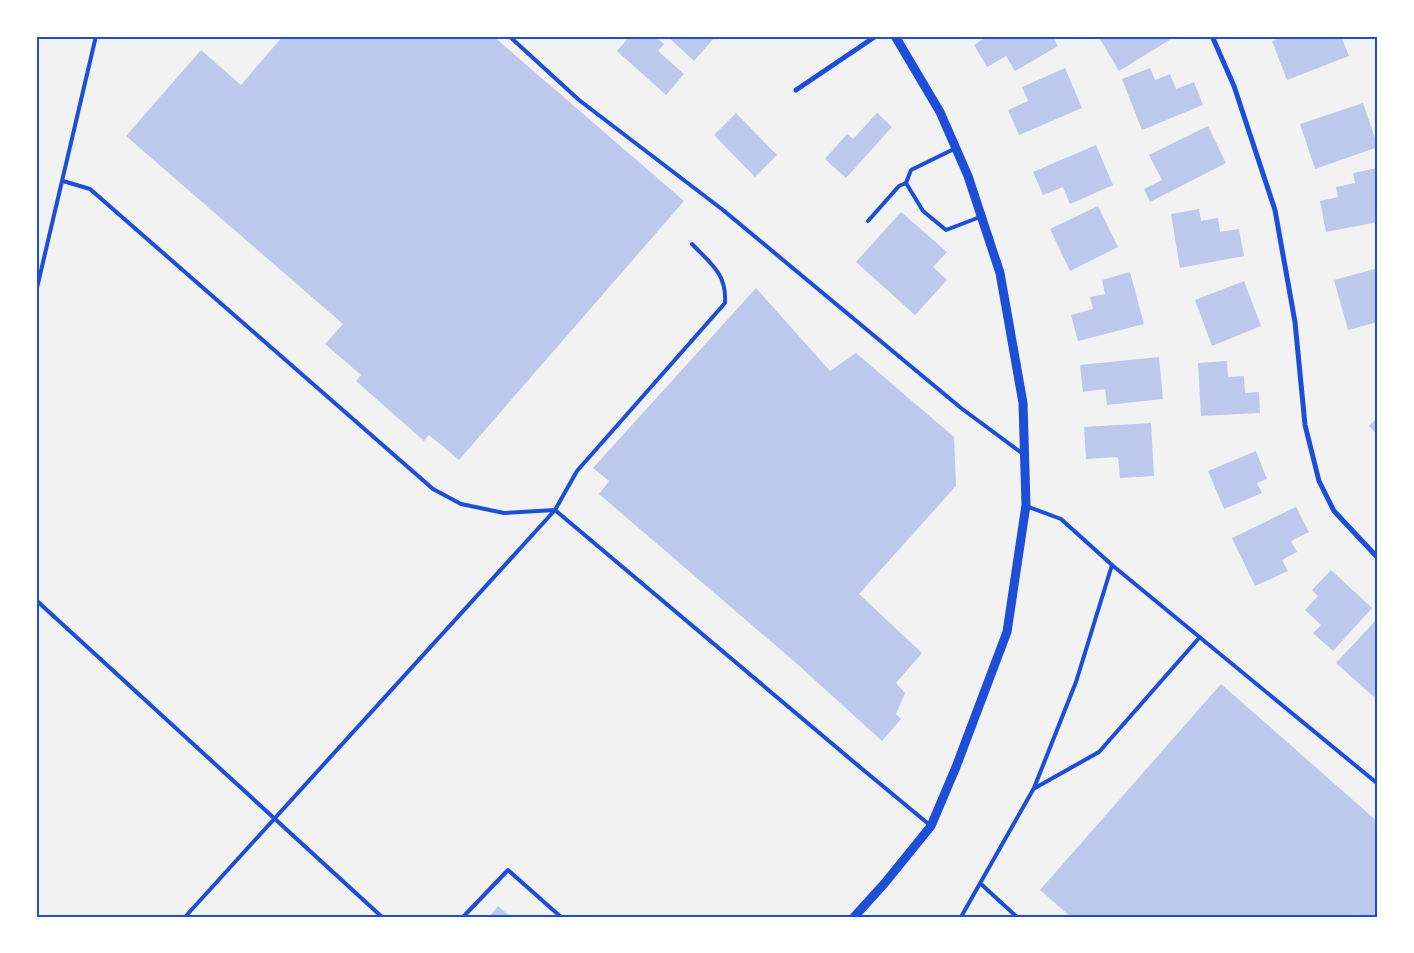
<svg xmlns="http://www.w3.org/2000/svg" width="1414" height="953" viewBox="0 0 1414 953" font-family="Roboto,sans-serif">
<style>
.building{fill:#bdc9ec}
.lines{fill:none;stroke-linecap:round;stroke-linejoin:round}
.service{stroke:#1d4ed8;stroke-width:4}
.minor{stroke:#1d4ed8;stroke-width:5}
.tertiary{stroke:#1d4ed8;stroke-width:9}
.neatline{fill:none;stroke:#1d4ed8;stroke-width:2}
</style>
<rect width="100%" height="100%" fill="#f2f2f2"/>
<!-- building -->
<g class="building">
<path d="M 283,36 L 493,36 L 684,201 L 459,460 L 429,435 L 424,441 L 356,381 L 361,375 L 325,344 L 343,324 L 126,136 L 201,50 L 241,85 Z"/>
<path d="M 630,36 L 655,36 L 664,44 L 658,51 L 684,74 L 666,95 L 617,51 Z"/>
<path d="M 667,36 L 714,36 L 715,37 L 694,61 Z"/>
<path d="M 988,36 L 1053,36 L 1058,46 L 1015,71 L 1006,56 L 987,67 L 974,45 Z"/>
<path d="M 1105,36 L 1176,36 L 1119,71 L 1100,39 Z"/>
<path d="M 1284,36 L 1341,36 L 1349,56 L 1287,80 L 1272,41 Z"/>
<path d="M 1065,68 L 1082,108 L 1019,135 L 1008,110 L 1028,101 L 1022,87 Z"/>
<path d="M 1150,68 L 1155,80 L 1170,74 L 1176,89 L 1194,82 L 1203,105 L 1142,130 L 1122,79 Z"/>
<path d="M 1363,103 L 1378,147 L 1315,169 L 1300,124 Z"/>
<path d="M 736,113 L 777,155 L 755,177 L 714,135 Z"/>
<path d="M 877,113 L 892,127 L 846,178 L 825,159 L 847,134 L 853,139 Z"/>
<path d="M 1208,126 L 1226,163 L 1150,202 L 1144,189 L 1162,180 L 1149,155 Z"/>
<path d="M 1096,145 L 1113,185 L 1070,204 L 1063,187 L 1043,195 L 1033,172 Z"/>
<path d="M 1378,168 L 1378,222 L 1326,232 L 1320,201 L 1338,197 L 1336,187 L 1355,183 L 1353,173 Z"/>
<path d="M 1098,206 L 1118,247 L 1070,271 L 1050,229 Z"/>
<path d="M 1199,209 L 1201,221 L 1218,218 L 1220,232 L 1239,229 L 1244,256 L 1180,268 L 1171,214 Z"/>
<path d="M 901,212 L 947,252 L 933,267 L 947,280 L 915,315 L 856,262 Z"/>
<path d="M 1378,268 L 1378,322 L 1348,330 L 1334,280 Z"/>
<path d="M 1130,272 L 1144,324 L 1078,341 L 1071,315 L 1093,309 L 1090,297 L 1105,294 L 1102,280 Z"/>
<path d="M 1244,281 L 1261,326 L 1212,346 L 1195,300 Z"/>
<path d="M 756,288 L 830,371 L 856,353 L 954,437 L 956,486 L 859,594 L 922,653 L 896,683 L 905,693 L 896,714 L 901,719 L 882,741 L 796,663 L 599,494 L 609,481 L 593,468 Z"/>
<path d="M 1159,357 L 1163,399 L 1107,405 L 1105,389 L 1083,392 L 1080,365 Z"/>
<path d="M 1227,361 L 1228,377 L 1244,376 L 1245,393 L 1259,392 L 1260,413 L 1201,416 L 1198,363 Z"/>
<path d="M 1378,417 L 1378,436 L 1369,426 Z"/>
<path d="M 1151,423 L 1154,476 L 1120,478 L 1118,457 L 1086,459 L 1084,427 Z"/>
<path d="M 1256,451 L 1267,479 L 1257,483 L 1262,493 L 1224,509 L 1208,471 Z"/>
<path d="M 1296,507 L 1309,532 L 1291,541 L 1297,552 L 1282,560 L 1288,571 L 1255,586 L 1232,538 Z"/>
<path d="M 1331,570 L 1372,608 L 1333,651 L 1313,633 L 1321,625 L 1305,610 L 1318,596 L 1312,590 Z"/>
<path d="M 1378,618 L 1378,693 L 1374,697 L 1336,663 Z"/>
<path d="M 1221,684 L 1378,822 L 1378,917 L 1071,917 L 1040,890 Z"/>
<path d="M 498,906 L 511,917 L 489,917 Z"/>
</g>
<g class="lines">
<!-- service -->
<g class="service">
<path d="M 509,36 L 579,100 L 723,210 L 961,408 L 1023,454"/>
<path d="M 956,148 L 911,170 L 906,183 L 923,211 L 946,230 L 980,217"/>
<path d="M 63,181 L 90,189 L 433,489 L 461,504 L 504,513 L 555,510 L 577,471 L 725,303 C 727,274 711,264 692,244"/>
<path d="M 868,221 L 899,186 L 906,183"/>
<path d="M 36,292 L 96,36"/>
<path d="M 1026,506 L 1061,519 L 1112,565"/>
<path d="M 36,600 L 382,917"/>
<path d="M 1035,788 L 1099,752 L 1199,638"/>
<path d="M 981,884 L 1017,917"/>
<path d="M 185,917 L 555,510 L 861,768 L 931,826"/>
<path d="M 463,917 L 508,870 L 561,917"/>
<path d="M 961,917 L 1034,788 L 1076,682 L 1112,565 L 1378,784"/>
</g>
<!-- minor -->
<g class="minor">
<path d="M 1212,36 L 1234,86 L 1275,210 L 1295,322 L 1305,425 L 1319,481 L 1334,511 L 1378,558"/>
<path d="M 796,90 L 876,36"/>
</g>
<!-- tertiary -->
<path class="tertiary" d="M 854,917 L 884,884 L 931,826 L 956,767 L 1007,632 L 1026,505 L 1023,403 L 1000,273 L 968,176 L 940,112 L 895,36"/>
</g>
<!-- border -->
<rect width="1414" height="953" fill="none" stroke="#ffffff" stroke-width="75"/>
<rect x="38" y="38" width="1338" height="878" class="neatline"/>
</svg>
